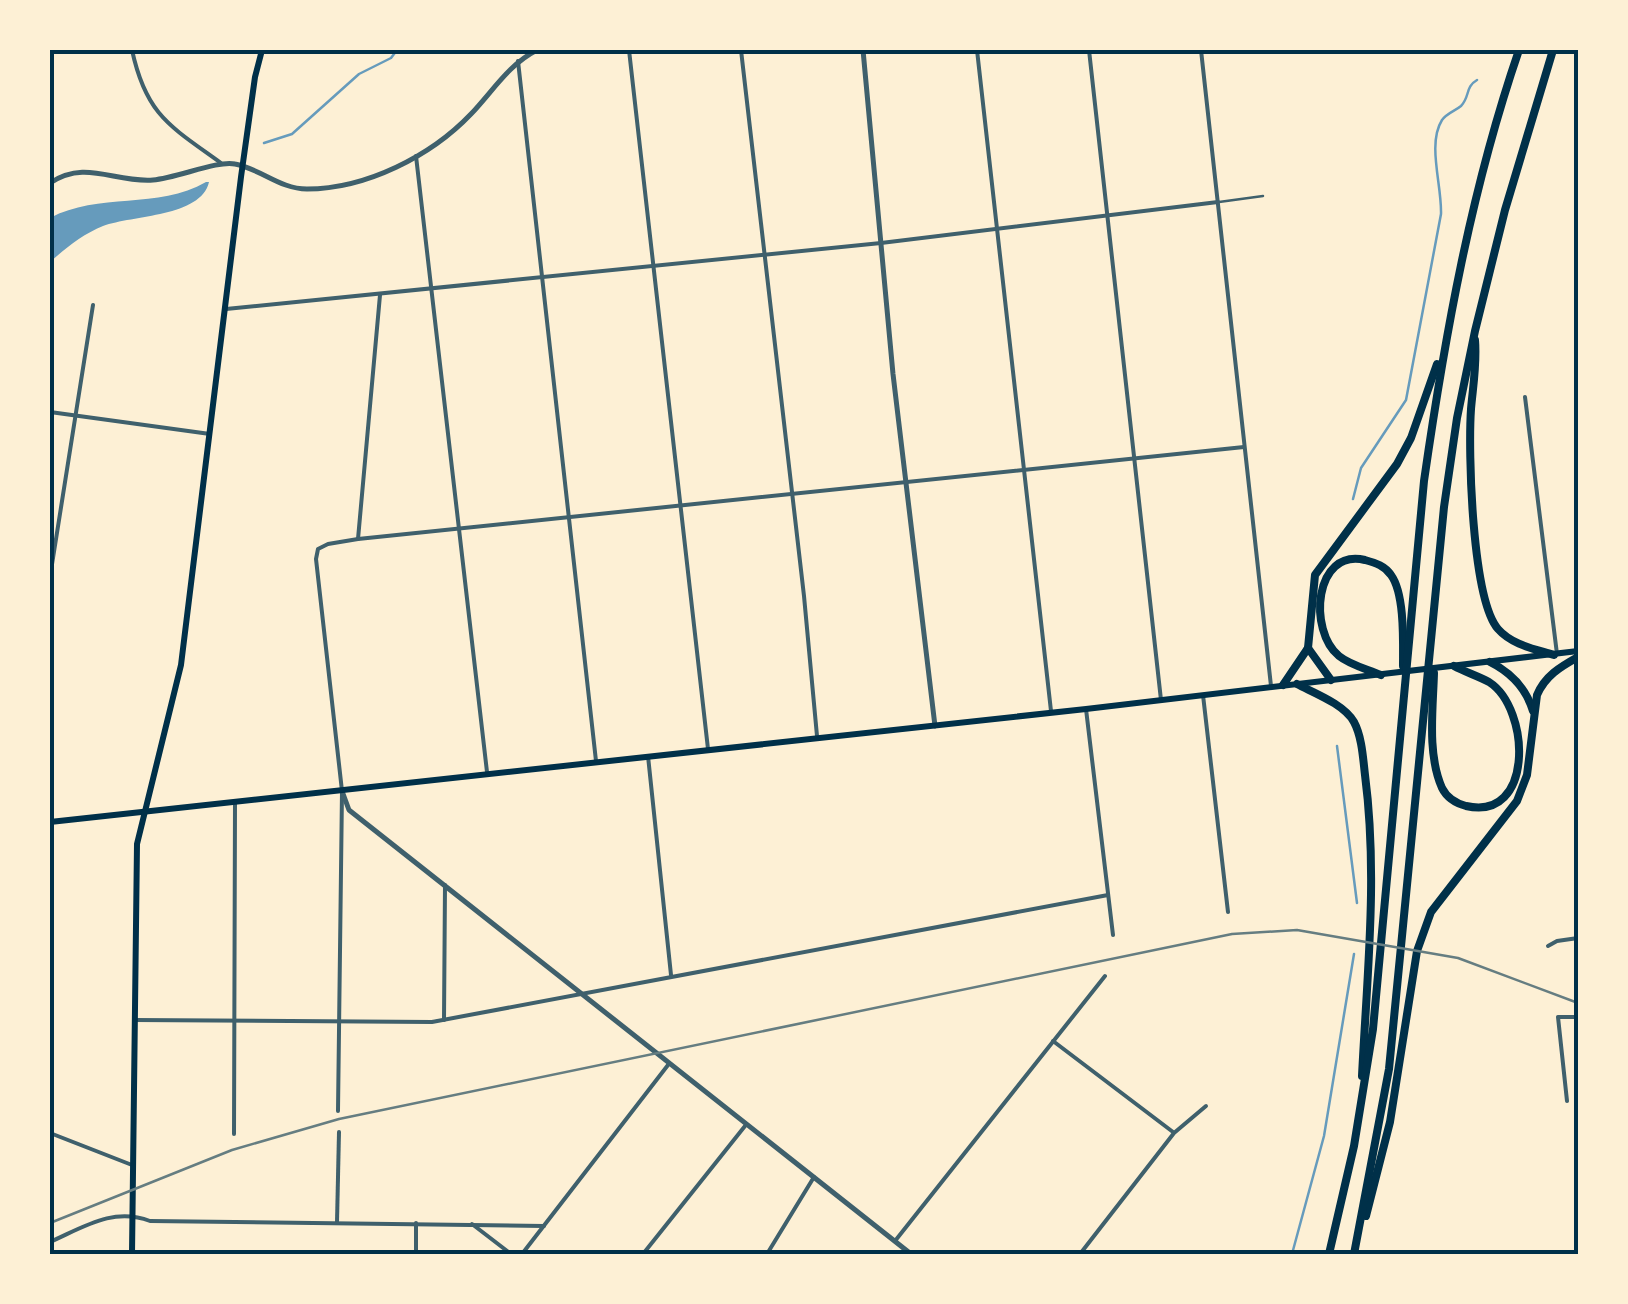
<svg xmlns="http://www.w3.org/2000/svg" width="1628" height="1304" viewBox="0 0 1628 1304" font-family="Rubik,sans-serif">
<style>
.water{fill:#669bbc}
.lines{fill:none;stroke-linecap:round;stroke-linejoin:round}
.stream{stroke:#669bbc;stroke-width:2.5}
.service{stroke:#3f606c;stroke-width:2.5}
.minor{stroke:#3f606c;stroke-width:4}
.tertiary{stroke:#3f606c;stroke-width:5}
.primary{stroke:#003049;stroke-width:6}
.motorway{stroke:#003049;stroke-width:8}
.rail{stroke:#657d81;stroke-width:2.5}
.neatline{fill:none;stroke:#003049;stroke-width:4}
</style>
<rect width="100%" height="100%" fill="#fdf0d5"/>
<!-- water -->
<path class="water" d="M 206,182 L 209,182 C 201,217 133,215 103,226 C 83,234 66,248 50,262 L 50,218 C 98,192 158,210 206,182 Z"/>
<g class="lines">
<!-- stream -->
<g class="stream">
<path d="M 264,143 L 292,134 L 359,74 L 391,58 L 397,50"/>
<path d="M 1353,499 L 1361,468 L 1406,400 L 1441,214 C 1442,185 1427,144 1442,120 C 1447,113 1455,111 1461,106 C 1470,97 1465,87 1477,80"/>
<path d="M 1337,746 L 1357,903"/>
<path d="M 1292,1254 L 1324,1136 L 1354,954"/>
</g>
<!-- service -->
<path class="service" d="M 1219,202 L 1263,196"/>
<!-- minor -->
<g class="minor">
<path d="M 132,50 C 146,115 170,126 221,163"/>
<path d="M 629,50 L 708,749"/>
<path d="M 741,50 L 804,596 L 817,736"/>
<path d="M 977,50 L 1051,711"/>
<path d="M 1089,50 L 1161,700"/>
<path d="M 1201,50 L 1271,686"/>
<path d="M 518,61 L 596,761"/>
<path d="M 416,156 L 487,772"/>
<path d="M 226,309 L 881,243 L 1218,202"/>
<path d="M 1525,397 L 1557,654"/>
<path d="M 50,412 L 210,434"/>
<path d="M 358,539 L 380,295"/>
<path d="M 50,577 L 93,305"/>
<path d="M 1203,695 L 1228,912"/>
<path d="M 1086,709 L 1113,935"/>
<path d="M 648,756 L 671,975"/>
<path d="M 1548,946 L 1557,941 L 1578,938"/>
<path d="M 134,1020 L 432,1022 L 1108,895"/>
<path d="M 444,1020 L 445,885"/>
<path d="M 1053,1041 L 1173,1132"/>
<path d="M 1567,1101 L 1558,1017 L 1578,1017"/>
<path d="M 338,1111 L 342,791 L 316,559 L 318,549 L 328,544 L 358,539 L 1244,447"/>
<path d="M 50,1133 L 132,1165"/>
<path d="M 234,1134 L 235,803"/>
<path d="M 337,1222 L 339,1132"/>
<path d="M 472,1224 L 511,1254"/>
<path d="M 895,1241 L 1105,976"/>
<path d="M 50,1242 C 84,1227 113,1207 150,1221 L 544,1226"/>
<path d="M 416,1254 L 416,1223"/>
<path d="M 522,1254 L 668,1065"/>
<path d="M 643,1254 L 745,1126"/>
<path d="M 767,1254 L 814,1177"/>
<path d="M 1080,1254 L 1174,1133 L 1206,1106"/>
</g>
<!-- tertiary -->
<g class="tertiary">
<path d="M 863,50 L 893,374 L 935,726"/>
<path d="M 50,183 C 86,159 114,183 153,180 C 177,178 218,160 235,164 C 261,169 280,189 307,189 C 366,189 431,156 471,114 C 493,91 508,65 537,50"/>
<path d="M 342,791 L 349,810 L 911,1254"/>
</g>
<!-- primary -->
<g class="primary">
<path d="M 50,822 L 1086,709 L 1578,651"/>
<path d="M 132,1254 L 137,844 L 181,665 L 241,177 L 255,77 L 262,50"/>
</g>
<!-- motorway -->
<g class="motorway">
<path d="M 1475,340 C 1477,364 1473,386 1471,409 C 1468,452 1472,599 1498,629 C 1512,645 1535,649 1554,655"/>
<path d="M 1308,648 L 1331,680"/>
<path d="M 1490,662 C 1512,673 1526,688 1533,711"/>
<path d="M 1434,673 C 1433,709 1427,754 1442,788 C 1447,798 1455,803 1466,806 C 1534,822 1531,709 1489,682 C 1478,676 1465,672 1454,666"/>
<path d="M 1381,675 C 1367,669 1350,665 1339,656 C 1308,631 1314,548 1365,560 C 1376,563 1385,566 1391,575 C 1405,594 1403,643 1403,666"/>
<path d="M 1297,684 C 1314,693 1344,704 1354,722 C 1362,737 1363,758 1365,775 C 1378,875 1367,975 1362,1076"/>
<path d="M 1283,685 L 1308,648 L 1315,575 L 1397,464 L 1411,438 L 1437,364"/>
<path d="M 1366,1216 L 1390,1122 L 1417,951 L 1431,912 L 1517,801 L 1527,775 L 1537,695 C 1545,676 1560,667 1578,657"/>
<path d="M 1329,1254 L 1354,1146 L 1373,1029 L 1424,481 C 1445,335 1471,190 1519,50"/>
<path d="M 1354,1254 L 1389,1069 L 1444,507 L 1457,418 L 1475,331 L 1505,210 L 1553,50"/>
</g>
<!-- rail -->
<path class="rail" d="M 50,1223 L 232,1150 L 339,1119 L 1232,934 L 1297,930 L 1458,958 L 1578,1003"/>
</g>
<!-- border -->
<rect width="1628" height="1304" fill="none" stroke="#fdf0d5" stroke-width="105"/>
<rect x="52" y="52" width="1524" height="1200" class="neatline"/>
</svg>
